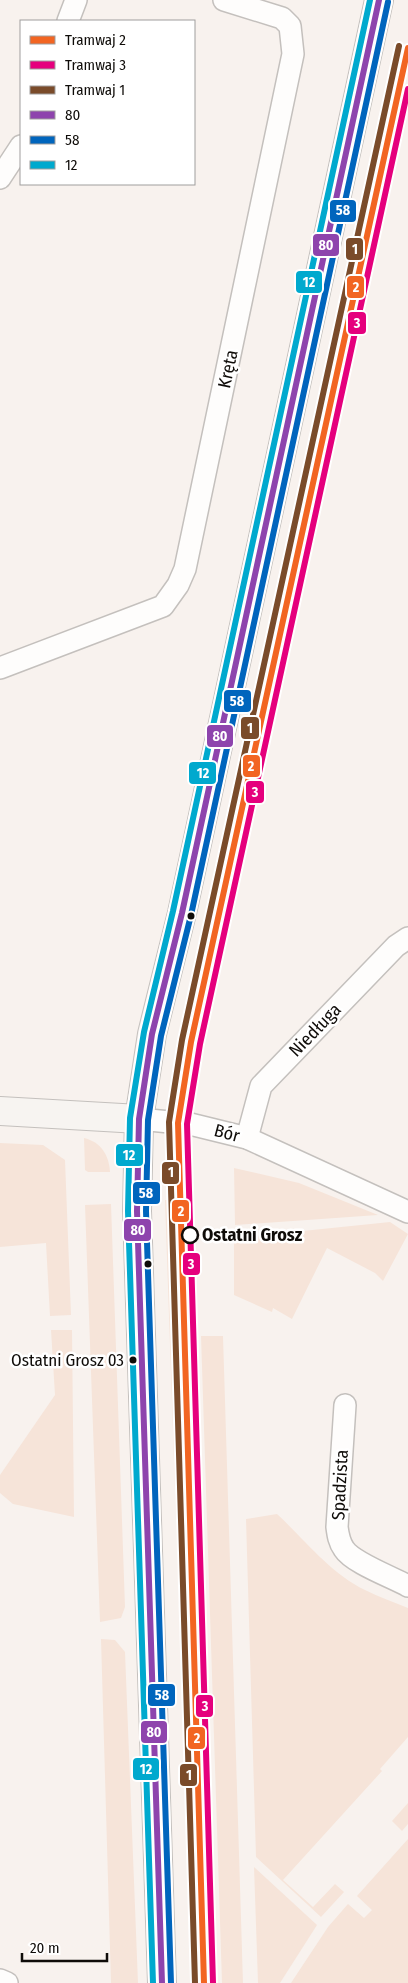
<svg xmlns="http://www.w3.org/2000/svg" width="408" height="1983" viewBox="0 0 408 1983" font-family="'Fira Sans Condensed',sans-serif">
<style>
.green{fill:#f6e4d9}
.lines{fill:none;stroke-linecap:round;stroke-linejoin:round}
.street-casing{stroke:#c4c0bd;stroke-width:24}
.secondary-casing{stroke:#c4c0bd;stroke-width:30}
.street{stroke:#fefdfc;stroke-width:21}
.secondary{stroke:#f7f4f1;stroke-width:28}
.bus-1-casing{stroke:#fff;stroke-width:10}
.bus-2-casing{stroke:#fff;stroke-width:10}
.bus-3-casing{stroke:#fff;stroke-width:10}
.bus-1{stroke:#8e44ad;stroke-width:6}
.bus-2{stroke:#0065bd;stroke-width:6}
.bus-3{stroke:#00a9ce;stroke-width:6}
.tram-1-casing{stroke:#fff;stroke-width:10}
.tram-2-casing{stroke:#fff;stroke-width:10}
.tram-3-casing{stroke:#fff;stroke-width:10}
.tram-1{stroke:#f26522;stroke-width:6}
.tram-2{stroke:#e5007d;stroke-width:6}
.tram-3{stroke:#7a4b2a;stroke-width:6}
.bus-dot{fill:#0f0c09;stroke:#fff;stroke-width:2}
.stop-dot{fill:#fff;stroke:#0f0c09;stroke-width:2.5}
.labels{text-anchor:middle;dominant-baseline:central;stroke-width:5;stroke-linejoin:round;paint-order:stroke}
.bus-label{font-size:17px;fill:#0f0c09;stroke:#fff;text-anchor:end}
.street-label{font-size:18px;fill:#0f0c09;stroke:#fff}
.stop-label{font-size:18px;font-weight:bold;fill:#0f0c09;stroke:#fff;text-anchor:start}
.line-badge{stroke:#fff;stroke-width:2}
.badge-label{font-size:14px;text-anchor:middle;font-weight:bold;fill:#fff}
</style>
<rect width="100%" height="100%" fill="#f8f2ee"/>
<!-- green -->
<g class="green">
<path d="M 84,1138 C 101,1142 109,1155 110,1172 L 88,1172 L 85,1170 Z"/>
<path d="M 0,1143 L 43,1145 L 65,1160 L 71,1315 L 50,1316 L 46,1243 L 0,1247 Z"/>
<path d="M 234,1168 L 299,1183 L 378,1215 L 235,1225 Z"/>
<path d="M 165,1200 L 175,1200 L 201,1983 L 192,1983 Z"/>
<path d="M 111,1204 L 125,1607 L 121,1618 L 100,1622 L 85,1205 Z"/>
<path d="M 390,1222 L 408,1234 L 383,1281 L 375,1273 L 327,1248 L 292,1319 L 273,1308 L 272,1312 L 234,1295 L 234,1238 Z"/>
<path d="M 51,1330 L 72,1330 L 74,1517 L 13,1504 L 0,1493 L 0,1475 L 55,1395 Z"/>
<path d="M 201,1336 L 223,1336 L 243,1983 L 222,1983 Z"/>
<path d="M 277,1514 C 304,1539 331,1574 365,1590 C 379,1597 394,1602 408,1608 L 408,1737 L 380,1769 L 382,1771 L 283,1880 L 313,1907 L 335,1884 L 344,1892 L 321,1917 L 256,1857 L 246,1519 Z"/>
<path d="M 101,1639 L 115,1640 L 125,1652 L 138,1983 L 111,1983 Z"/>
<path d="M 408,1803 L 408,1824 L 402,1831 L 392,1821 Z"/>
<path d="M 408,1839 L 408,1983 L 291,1983 L 328,1927 L 348,1904 L 364,1918 L 372,1910 L 357,1896 Z"/>
<path d="M 254,1867 L 317,1925 L 280,1983 L 258,1983 Z"/>
</g>
<g class="lines">
<defs>
<g id="street">
<path d="M 68,21 L 76,0"/>
<path d="M 0,178 L 21,146"/>
<path d="M 0,668 L 163,606 L 178,585 L 185,569 L 293,54 L 290,26 L 282,18 L 224,0"/>
<path d="M 139,1119 L 190,1124 L 247,1138 L 408,1212"/>
<path d="M 247,1138 L 261,1086 L 396,946 L 408,938"/>
<path d="M 345,1405 L 337,1527 C 338,1535 339,1542 344,1549 C 353,1563 392,1577 408,1586"/>
<path d="M 0,1980 L 7,1983"/>
</g>
<g id="secondary">
<path d="M 0,1111 L 139,1119"/>
<path d="M 162,1983 L 137,1211 L 139,1119 L 152,1034 L 182,913 L 379,0"/>
</g>
</defs>
<!-- street casing -->
<use href="#street" class="street-casing"/>
<!-- secondary casing -->
<use href="#secondary" class="secondary-casing"/>
<!-- street -->
<use href="#street" class="street"/>
<!-- secondary -->
<use href="#secondary" class="secondary"/>
<defs>
<path id="bus-1" d="M 162,1983 L 137,1211 L 139,1119 L 152,1034 L 182,913 L 379,0"/>
<path id="bus-2" d="M 171,1983 L 146,1211 L 148,1120 L 161,1036 L 191,915 L 388,2"/>
<path id="bus-3" d="M 153,1983 L 128,1211 L 130,1118 L 144,1032 L 173,911 L 370,0"/>
</defs>
<!-- bus-1 casing -->
<use href="#bus-1" class="bus-1-casing"/>
<!-- bus-2 casing -->
<use href="#bus-2" class="bus-2-casing"/>
<!-- bus-3 casing -->
<use href="#bus-3" class="bus-3-casing"/>
<!-- bus-1 -->
<use href="#bus-1" class="bus-1"/>
<!-- bus-2 -->
<use href="#bus-2" class="bus-2"/>
<!-- bus-3 -->
<use href="#bus-3" class="bus-3"/>
<defs>
<path id="tram-1" d="M 204,1983 L 178,1123 L 191,1042 L 408,48"/>
<path id="tram-2" d="M 213,1983 L 187,1124 L 200,1044 L 408,89"/>
<path id="tram-3" d="M 195,1983 L 169,1122 L 182,1040 L 399,46"/>
</defs>
<!-- tram-1 casing -->
<use href="#tram-1" class="tram-1-casing"/>
<!-- tram-2 casing -->
<use href="#tram-2" class="tram-2-casing"/>
<!-- tram-3 casing -->
<use href="#tram-3" class="tram-3-casing"/>
<!-- tram-1 -->
<use href="#tram-1" class="tram-1"/>
<!-- tram-2 -->
<use href="#tram-2" class="tram-2"/>
<!-- tram-3 -->
<use href="#tram-3" class="tram-3"/>
</g>
<!-- markers -->
<g class="bus-dot">
<circle cx="191" cy="916" r="4.5"/>
<circle cx="148" cy="1264" r="4.5"/>
<circle cx="133" cy="1360" r="4.5"/>
</g>
<circle class="stop-dot" cx="190" cy="1235" r="8"/>
<g class="labels">
<!-- bus labels -->
<g class="bus-label">
<text x="124" y="1360">Ostatni Grosz 03</text>
</g>
<!-- street labels -->
<g class="street-label">
<text transform="translate(228 369) rotate(-78)">Kręta</text>
<text transform="translate(315 1030) rotate(-46)">Niedługa</text>
<text transform="translate(227 1133) rotate(15)">Bór</text>
<text transform="translate(340 1485) rotate(-87)">Spadzista</text>
</g>
<!-- stop labels -->
<g class="stop-label">
<text x="202" y="1235">Ostatni Grosz</text>
</g>
</g>
<g class="line-badge">
<rect x="329" y="199" width="28" height="24" rx="5" fill="#0065bd"/>
<rect x="312" y="233" width="28" height="24" rx="5" fill="#8e44ad"/>
<rect x="345" y="237" width="19" height="24" rx="5" fill="#7a4b2a"/>
<rect x="295" y="270" width="28" height="24" rx="5" fill="#00a9ce"/>
<rect x="346" y="275" width="19" height="24" rx="5" fill="#f26522"/>
<rect x="347" y="311" width="20" height="24" rx="5" fill="#e5007d"/>
<rect x="223" y="689" width="29" height="24" rx="5" fill="#0065bd"/>
<rect x="240" y="716" width="20" height="24" rx="5" fill="#7a4b2a"/>
<rect x="206" y="724" width="28" height="24" rx="5" fill="#8e44ad"/>
<rect x="242" y="754" width="19" height="24" rx="5" fill="#f26522"/>
<rect x="188" y="761" width="29" height="24" rx="5" fill="#00a9ce"/>
<rect x="245" y="780" width="20" height="24" rx="5" fill="#e5007d"/>
<rect x="115" y="1143" width="29" height="24" rx="5" fill="#00a9ce"/>
<rect x="161" y="1161" width="19" height="24" rx="5" fill="#7a4b2a"/>
<rect x="132" y="1181" width="29" height="24" rx="5" fill="#0065bd"/>
<rect x="171" y="1199" width="19" height="24" rx="5" fill="#f26522"/>
<rect x="123" y="1218" width="29" height="24" rx="5" fill="#8e44ad"/>
<rect x="182" y="1252" width="19" height="24" rx="5" fill="#e5007d"/>
<rect x="147" y="1683" width="29" height="24" rx="5" fill="#0065bd"/>
<rect x="195" y="1694" width="19" height="24" rx="5" fill="#e5007d"/>
<rect x="140" y="1720" width="28" height="24" rx="5" fill="#8e44ad"/>
<rect x="187" y="1726" width="19" height="24" rx="5" fill="#f26522"/>
<rect x="132" y="1757" width="28" height="24" rx="5" fill="#00a9ce"/>
<rect x="179" y="1763" width="19" height="24" rx="5" fill="#7a4b2a"/>
</g>
<g class="badge-label">
<text x="343" y="215">58</text>
<text x="326" y="250">80</text>
<text x="355" y="254">1</text>
<text x="309" y="287">12</text>
<text x="356" y="292">2</text>
<text x="357" y="328">3</text>
<text x="237" y="706">58</text>
<text x="250" y="733">1</text>
<text x="220" y="741">80</text>
<text x="251" y="771">2</text>
<text x="203" y="778">12</text>
<text x="255" y="797">3</text>
<text x="129" y="1160">12</text>
<text x="171" y="1177">1</text>
<text x="146" y="1198">58</text>
<text x="181" y="1216">2</text>
<text x="138" y="1235">80</text>
<text x="191" y="1269">3</text>
<text x="162" y="1700">58</text>
<text x="205" y="1711">3</text>
<text x="154" y="1737">80</text>
<text x="197" y="1743">2</text>
<text x="146" y="1774">12</text>
<text x="189" y="1780">1</text>
</g>
<!-- legend -->
<rect x="20" y="20" width="175" height="165" fill="#ffffff" stroke="#9f9e9d"/>
<rect x="30" y="36" width="25" height="8" fill="#f26522" stroke="#9f9e9d"/>
<text x="65" y="45" font-size="15" fill="#0f0c09">Tramwaj 2</text>
<rect x="30" y="61" width="25" height="8" fill="#e5007d" stroke="#9f9e9d"/>
<text x="65" y="70" font-size="15" fill="#0f0c09">Tramwaj 3</text>
<rect x="30" y="86" width="25" height="8" fill="#7a4b2a" stroke="#9f9e9d"/>
<text x="65" y="95" font-size="15" fill="#0f0c09">Tramwaj 1</text>
<rect x="30" y="111" width="25" height="8" fill="#8e44ad" stroke="#9f9e9d"/>
<text x="65" y="120" font-size="15" fill="#0f0c09">80</text>
<rect x="30" y="136" width="25" height="8" fill="#0065bd" stroke="#9f9e9d"/>
<text x="65" y="145" font-size="15" fill="#0f0c09">58</text>
<rect x="30" y="161" width="25" height="8" fill="#00a9ce" stroke="#9f9e9d"/>
<text x="65" y="170" font-size="15" fill="#0f0c09">12</text>
<!-- scale -->
<path d="M22 1953v8h85v-8" fill="none" stroke="#0f0c09" stroke-width="2.5"/>
<text x="30" y="1953" font-size="15" fill="#0f0c09" stroke="#ffffff" stroke-width="4" paint-order="stroke">20 m</text>
</svg>
